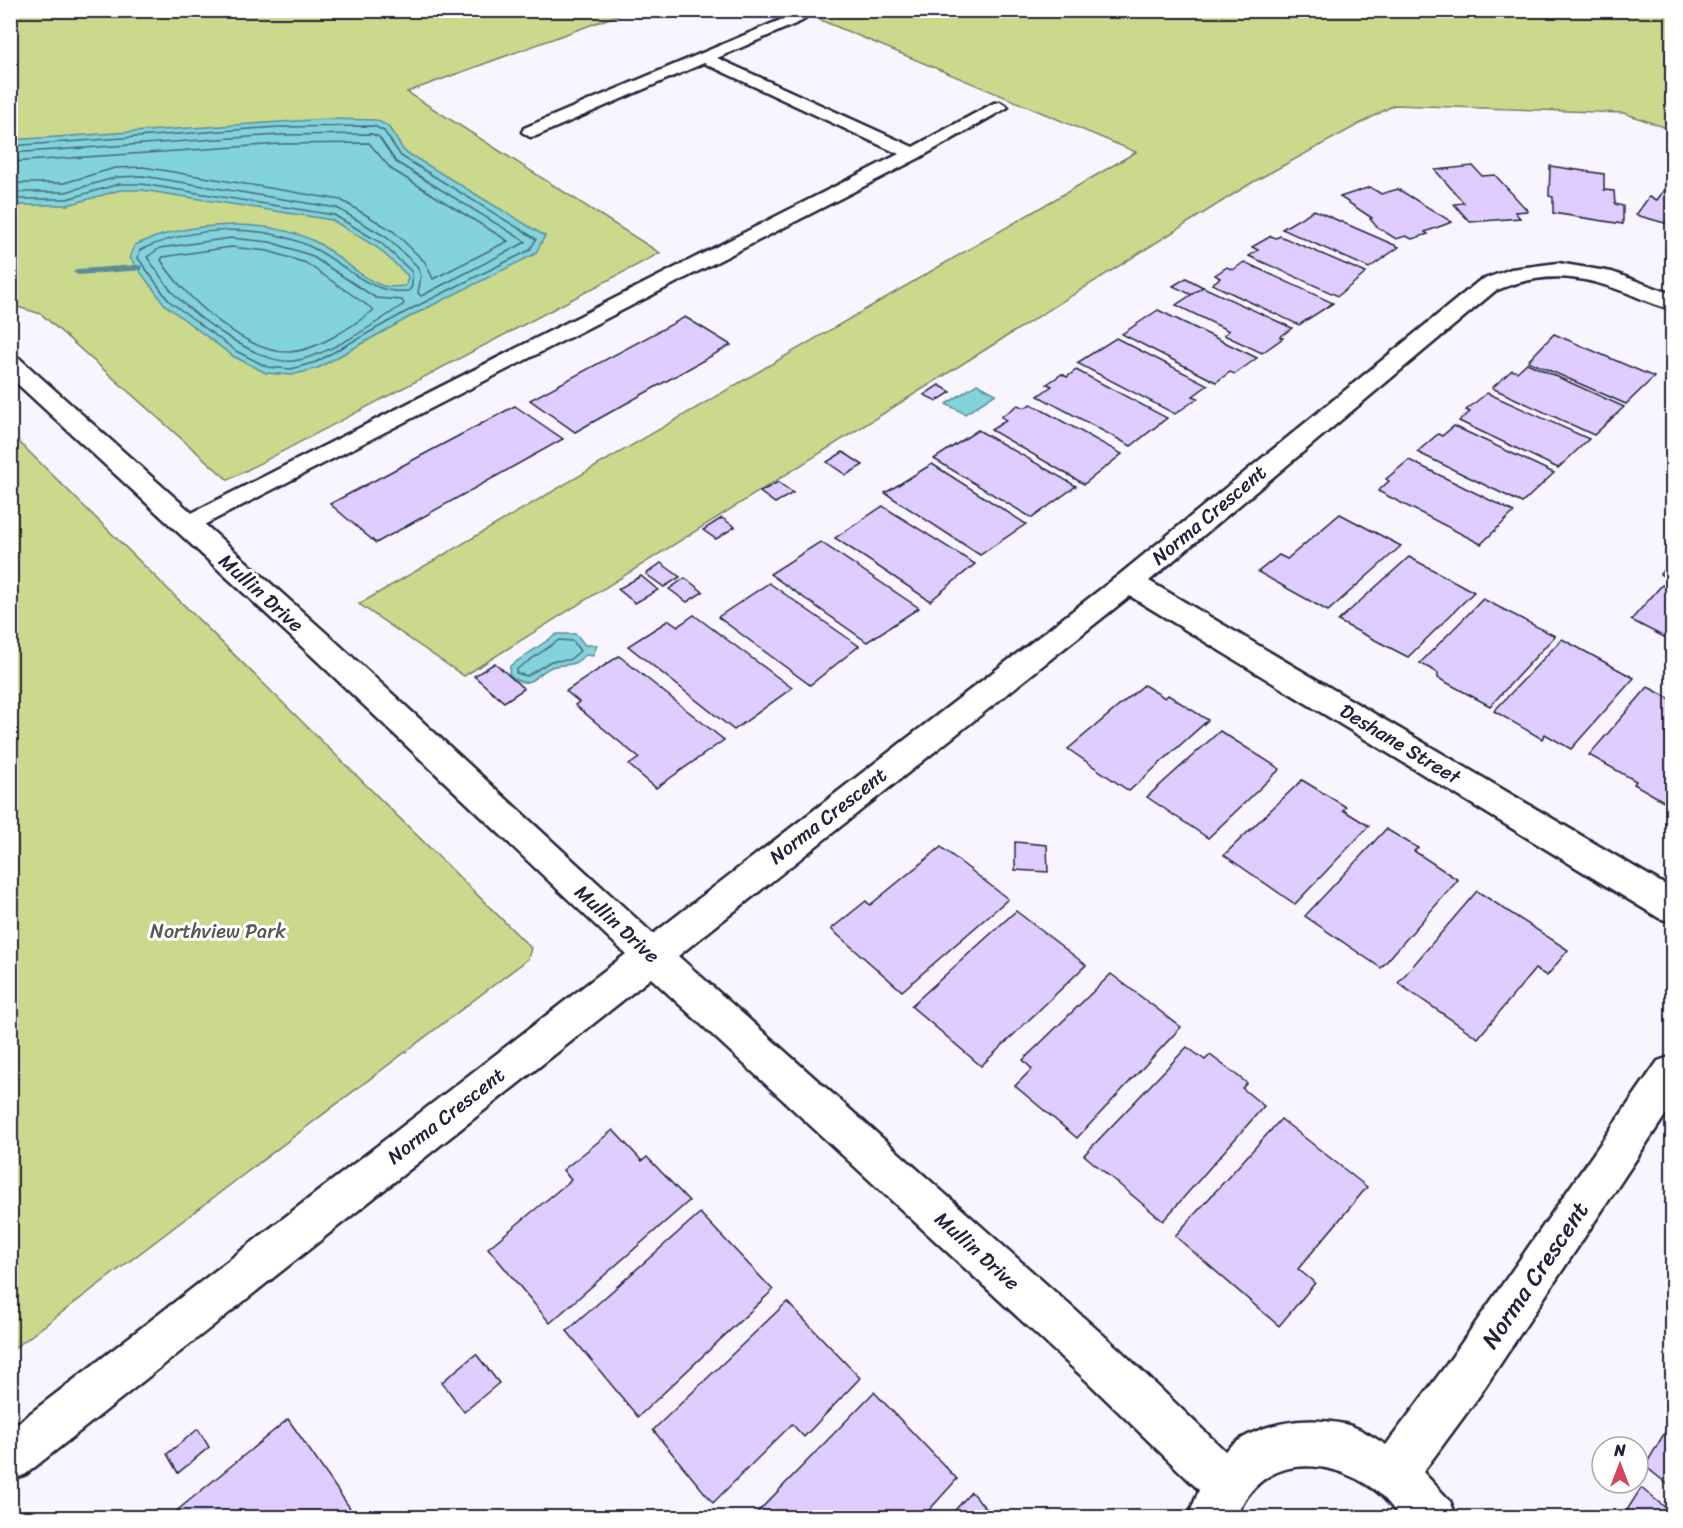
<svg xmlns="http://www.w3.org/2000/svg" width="1683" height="1528" viewBox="0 0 1683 1528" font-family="Sriracha,sans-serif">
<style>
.green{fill:#cbd98c;stroke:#767e64;stroke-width:1.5}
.water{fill:#82d3da;stroke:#5c8c9a;stroke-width:1.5}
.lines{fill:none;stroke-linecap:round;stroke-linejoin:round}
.shore{stroke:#48697b;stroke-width:1.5}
.stream{fill:#5c8c9a;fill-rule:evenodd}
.building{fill:#dfcdff;stroke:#22223b;stroke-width:1.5}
.lane-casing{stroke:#22223b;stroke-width:5}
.street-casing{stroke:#22223b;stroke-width:5}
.lane{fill:#fff;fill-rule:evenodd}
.street{fill:#fff;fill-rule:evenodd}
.labels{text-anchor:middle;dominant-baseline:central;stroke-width:6;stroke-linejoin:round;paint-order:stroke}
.street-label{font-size:20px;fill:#22223b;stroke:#fff}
.park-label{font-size:20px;fill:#555953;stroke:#fff}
.near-street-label{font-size:24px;fill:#22223b;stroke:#fff}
</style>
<rect width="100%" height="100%" fill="#f9f5ff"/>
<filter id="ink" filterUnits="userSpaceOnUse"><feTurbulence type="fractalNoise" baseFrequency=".0167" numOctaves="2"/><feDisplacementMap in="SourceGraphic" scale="12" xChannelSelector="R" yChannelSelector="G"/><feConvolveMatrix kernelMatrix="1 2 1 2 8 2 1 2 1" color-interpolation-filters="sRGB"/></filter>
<g filter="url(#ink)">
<!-- green -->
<g class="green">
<path d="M 10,11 L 629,11 L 407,92 L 660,253 L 228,480 L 41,314 L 11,305 Z"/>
<path d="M 799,11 L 1672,11 L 1672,130 L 1624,113 L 1394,105 L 1253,182 L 464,676 L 359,604 L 1136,152 Z"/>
<path d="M 11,434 L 531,948 L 528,959 L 11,1351 Z"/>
</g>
<!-- water -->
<g class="water">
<path d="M 327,119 L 376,120 L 388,126 L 404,151 L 545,236 L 535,254 L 415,314 L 318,368 L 292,375 L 266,373 L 233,356 L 165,305 L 130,258 L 135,245 C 186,222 267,216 318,243 C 335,253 367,282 383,286 C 390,288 399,286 406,286 L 408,276 L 378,248 L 332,220 L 142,190 L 120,190 L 68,205 L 11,205 L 11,140 Z"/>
<path d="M 977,384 L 996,394 L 965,414 L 946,404 Z"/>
<path d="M 557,634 L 576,634 L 585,645 L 597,645 L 593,656 L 586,655 C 569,668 573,663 555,666 C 536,670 531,695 509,674 L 510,666 Z"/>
</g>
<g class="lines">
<!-- shore -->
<g class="shore">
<path d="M 10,146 L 278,127 L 374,126 L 384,131 L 401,156 L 536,239 L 530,250 L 413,308 L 316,362 L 291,369 L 267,367 L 236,351 L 169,301 L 138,258 L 140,250 C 193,226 262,222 315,249 C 348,266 369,295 409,291 L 412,286 L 412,272 L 381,243 L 334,215 L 142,184 L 119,184 L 67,199 L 10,199"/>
<path d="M 10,153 L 279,135 L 372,134 L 379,137 L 396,162 L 526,242 L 421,296 L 418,293 L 421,276 L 417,266 L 386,237 L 337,208 L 143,176 L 117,177 L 66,192 L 10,192"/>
<path d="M 10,162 L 280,144 L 369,143 L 391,169 L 508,241 L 433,279 L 425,262 L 393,231 L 341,200 L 143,167 L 115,168 L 64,183 L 10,183"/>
<path d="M 231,238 L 270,242 L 310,255 L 376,298 L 402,300 L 404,304 C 375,324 328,356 293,361 C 260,365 197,318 174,294 C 164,283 156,269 147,257 L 160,248 Z"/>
<path d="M 231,247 L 268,251 L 306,263 L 374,310 C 351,327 317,351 288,352 C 245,353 181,294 161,260 L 163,257 Z"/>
<path d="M 559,640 L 573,641 L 580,651 L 569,660 L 551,661 L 527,676 L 516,673 L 517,669 Z"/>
</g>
<!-- stream -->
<path class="stream" d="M 138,265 L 142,266 L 142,270 L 78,275 L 73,272 L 78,269 Z"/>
</g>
<!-- building -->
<g class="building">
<path d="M 1473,166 L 1482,176 L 1495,175 L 1528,211 L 1515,212 L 1520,218 L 1470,222 L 1454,204 L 1464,203 L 1435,170 Z"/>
<path d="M 1550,166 L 1604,174 L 1604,190 L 1614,191 L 1615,204 L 1623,206 L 1623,224 L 1553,213 L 1553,197 L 1549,196 Z"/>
<path d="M 1669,183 L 1672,184 L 1672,225 L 1636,215 L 1649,197 L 1657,200 Z"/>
<path d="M 1370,187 L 1381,194 L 1398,189 L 1452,222 L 1425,232 L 1428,234 L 1412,239 L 1406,236 L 1396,239 L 1377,227 L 1370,219 L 1372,218 L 1340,197 Z"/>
<path d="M 1314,210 L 1399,247 L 1369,268 L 1282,229 Z"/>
<path d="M 1271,236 L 1276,238 L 1280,236 L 1366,273 L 1338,296 L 1249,256 L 1258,250 L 1252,247 Z"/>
<path d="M 1244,262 L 1333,303 L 1299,325 L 1212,284 L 1220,278 L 1215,275 L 1227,267 L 1233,270 Z"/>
<path d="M 1186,278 L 1201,286 L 1203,287 L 1192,295 L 1173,286 Z"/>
<path d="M 1203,287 L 1292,328 L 1280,337 L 1283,338 L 1262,353 L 1224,335 L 1229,331 L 1176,305 Z"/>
<path d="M 1158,310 L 1257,358 L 1235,374 L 1230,372 L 1216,382 L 1122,334 Z"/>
<path d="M 685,317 L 731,345 L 575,432 L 530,400 Z"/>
<path d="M 1554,334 L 1654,377 L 1626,404 L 1528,361 Z"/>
<path d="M 1116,338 L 1208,385 L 1193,396 L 1198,398 L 1175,414 L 1077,363 Z"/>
<path d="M 1527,363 L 1624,407 L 1594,435 L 1492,388 L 1512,370 L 1517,372 Z"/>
<path d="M 1076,370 L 1167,418 L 1131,446 L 1038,396 L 1052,386 L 1047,384 L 1062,374 L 1067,377 Z"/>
<path d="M 939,385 L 951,392 L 937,401 L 924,395 Z"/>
<path d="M 1487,393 L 1589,439 L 1558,468 L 1459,421 L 1470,412 L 1466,410 Z"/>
<path d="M 1031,404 L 1122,454 L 1084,484 L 991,430 L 1007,420 L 1001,417 L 1018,405 L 1024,408 Z"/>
<path d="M 515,406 L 563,439 L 376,543 L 330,504 Z"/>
<path d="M 1454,426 L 1554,473 L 1522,503 L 1417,452 L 1438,434 L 1442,436 Z"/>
<path d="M 978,430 L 1076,486 L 1032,518 L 934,459 Z"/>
<path d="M 843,452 L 863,465 L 846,475 L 827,462 Z"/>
<path d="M 1409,460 L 1514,512 L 1481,544 L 1378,491 L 1389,481 L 1386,479 Z"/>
<path d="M 932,464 L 1026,524 L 980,555 L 885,493 Z"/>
<path d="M 778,482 L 793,493 L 775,503 L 760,492 Z"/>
<path d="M 883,506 L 887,509 L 975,564 L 930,601 L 835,538 Z"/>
<path d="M 1340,514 L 1401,546 L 1328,611 L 1258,572 L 1279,555 L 1287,559 Z"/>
<path d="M 722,518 L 735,527 L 716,539 L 703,530 Z"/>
<path d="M 820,542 L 822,543 L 919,608 L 867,642 L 770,574 Z"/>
<path d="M 1409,557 L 1474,592 L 1408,657 L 1338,621 Z"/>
<path d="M 1672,561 L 1672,581 L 1660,574 Z"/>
<path d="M 661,563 L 680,577 L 664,587 L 646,574 Z"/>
<path d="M 641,576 L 658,590 L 635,603 L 618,589 Z"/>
<path d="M 685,578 L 703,592 L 687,602 L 669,589 Z"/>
<path d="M 769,583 L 859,646 L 810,685 L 718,617 Z"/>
<path d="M 1662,585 L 1672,590 L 1672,641 L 1631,620 Z"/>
<path d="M 1483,599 L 1555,636 L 1490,706 L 1438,678 L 1438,673 L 1420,663 Z"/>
<path d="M 694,615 L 792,688 L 734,730 L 628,646 L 669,620 L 678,626 Z"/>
<path d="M 1562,639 L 1634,678 L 1571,749 L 1545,734 L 1542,739 L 1494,711 Z"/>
<path d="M 619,656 L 724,740 L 656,788 L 629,765 L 639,758 L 575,705 L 579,702 L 566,691 Z"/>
<path d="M 495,663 L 524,689 L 504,702 L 474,676 Z"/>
<path d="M 1144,685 L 1165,698 L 1168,695 L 1208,720 L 1129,791 L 1068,749 Z"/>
<path d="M 1648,687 L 1672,700 L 1672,806 L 1634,784 L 1636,781 L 1589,755 Z"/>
<path d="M 1220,731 L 1280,769 L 1208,838 L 1147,797 Z"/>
<path d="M 1302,780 L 1346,807 L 1343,810 L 1369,826 L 1295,904 L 1224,855 Z"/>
<path d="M 1386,829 L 1418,848 L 1414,851 L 1458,880 L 1381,968 L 1305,916 Z"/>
<path d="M 1015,842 L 1047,845 L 1048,872 L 1015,870 Z"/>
<path d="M 941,847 L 1008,899 L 902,991 L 831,929 L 866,901 L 870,905 Z"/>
<path d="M 1477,891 L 1568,950 L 1547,976 L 1535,969 L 1478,1038 L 1398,983 Z"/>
<path d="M 1016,911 L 1086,965 L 981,1066 L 911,1006 Z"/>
<path d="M 1111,974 L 1181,1027 L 1077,1138 L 1015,1086 L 1032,1069 L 1023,1060 Z"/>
<path d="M 1187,1047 L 1205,1060 L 1210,1055 L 1247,1083 L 1242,1088 L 1264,1106 L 1163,1221 L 1084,1155 Z"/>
<path d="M 1281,1119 L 1367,1187 L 1298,1269 L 1315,1283 L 1279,1326 L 1175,1236 Z"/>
<path d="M 613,1130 L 642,1161 L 647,1157 L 689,1201 L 550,1323 L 488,1248 L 571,1180 L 563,1170 Z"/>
<path d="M 700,1213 L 773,1290 L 638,1417 L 567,1331 Z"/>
<path d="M 787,1302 L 860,1378 L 804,1437 L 792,1424 L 713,1503 L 653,1430 Z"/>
<path d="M 476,1354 L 499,1383 L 464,1412 L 442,1382 Z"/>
<path d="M 874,1392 L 957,1479 L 922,1518 L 752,1518 Z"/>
<path d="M 288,1419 L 350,1508 L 338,1518 L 168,1518 Z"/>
<path d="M 1672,1420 L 1672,1488 L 1645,1466 Z"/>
<path d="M 198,1429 L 209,1447 L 178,1473 L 167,1454 Z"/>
<path d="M 1641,1488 L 1672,1513 L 1672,1518 L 1622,1518 Z"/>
<path d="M 971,1492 L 995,1518 L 948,1518 Z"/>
</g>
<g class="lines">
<defs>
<path id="lane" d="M 797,13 L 802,15 L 805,18 L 802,21 L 717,58 L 913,147 L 994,103 L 1000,102 L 1008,107 L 919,158 L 194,530 L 186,533 L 178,530 L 174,525 L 178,520 L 899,154 L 704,63 L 536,136 L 530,137 L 522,132 L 524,128 Z"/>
<path id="street" d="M 1558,263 L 1612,272 L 1672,294 L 1672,309 C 1656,306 1640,298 1625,292 C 1578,274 1542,271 1495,291 L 1149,581 L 1672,889 L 1672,922 L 1659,918 L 1130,596 L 678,956 L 1120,1350 L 1225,1451 C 1256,1423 1304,1415 1344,1424 C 1359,1427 1373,1437 1386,1445 L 1447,1364 L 1658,1061 L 1672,1056 L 1672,1105 L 1479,1396 L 1423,1472 L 1450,1501 L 1457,1518 L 1401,1518 C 1393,1509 1385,1497 1375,1490 C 1327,1455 1259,1454 1236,1518 L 1188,1518 L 1199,1490 L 1088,1382 L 651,978 L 26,1474 L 10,1481 L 10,1429 L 626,954 L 313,657 L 10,377 L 10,356 L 19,358 L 335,641 L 653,934 L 1119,575 L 1479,281 L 1511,269 Z"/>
</defs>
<!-- lane casing -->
<use href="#lane" class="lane-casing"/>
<!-- street casing -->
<use href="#street" class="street-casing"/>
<!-- lane -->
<use href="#lane" class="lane"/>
<!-- street -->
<use href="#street" class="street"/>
</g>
</g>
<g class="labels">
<!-- street labels -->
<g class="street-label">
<text transform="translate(1209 515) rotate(-40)">Norma Crescent</text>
<text transform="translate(261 593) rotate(42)">Mullin Drive</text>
<text transform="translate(1400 744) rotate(31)">Deshane Street</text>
<text transform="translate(828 816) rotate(-38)">Norma Crescent</text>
<text transform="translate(617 924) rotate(42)">Mullin Drive</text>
<text transform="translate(446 1116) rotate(-38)">Norma Crescent</text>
<text transform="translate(977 1251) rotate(42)">Mullin Drive</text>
</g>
<!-- park labels -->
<g class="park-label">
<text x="218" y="931">Northview Park</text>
</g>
<!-- near-street labels -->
<g class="near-street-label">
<text transform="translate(1535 1275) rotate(-56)">Norma Crescent</text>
</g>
</g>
<!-- margin -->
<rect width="1683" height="1528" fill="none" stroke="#fff" stroke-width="36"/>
<rect x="18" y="18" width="1647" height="1492" fill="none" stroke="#22223b" stroke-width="2" filter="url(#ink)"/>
<!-- north arrow -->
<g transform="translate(1620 1465)"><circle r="28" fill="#ffffff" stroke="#a7a7b1" stroke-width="1.5"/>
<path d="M0-4.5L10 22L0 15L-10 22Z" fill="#d1495b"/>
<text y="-9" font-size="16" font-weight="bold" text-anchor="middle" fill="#22223b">N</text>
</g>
</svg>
